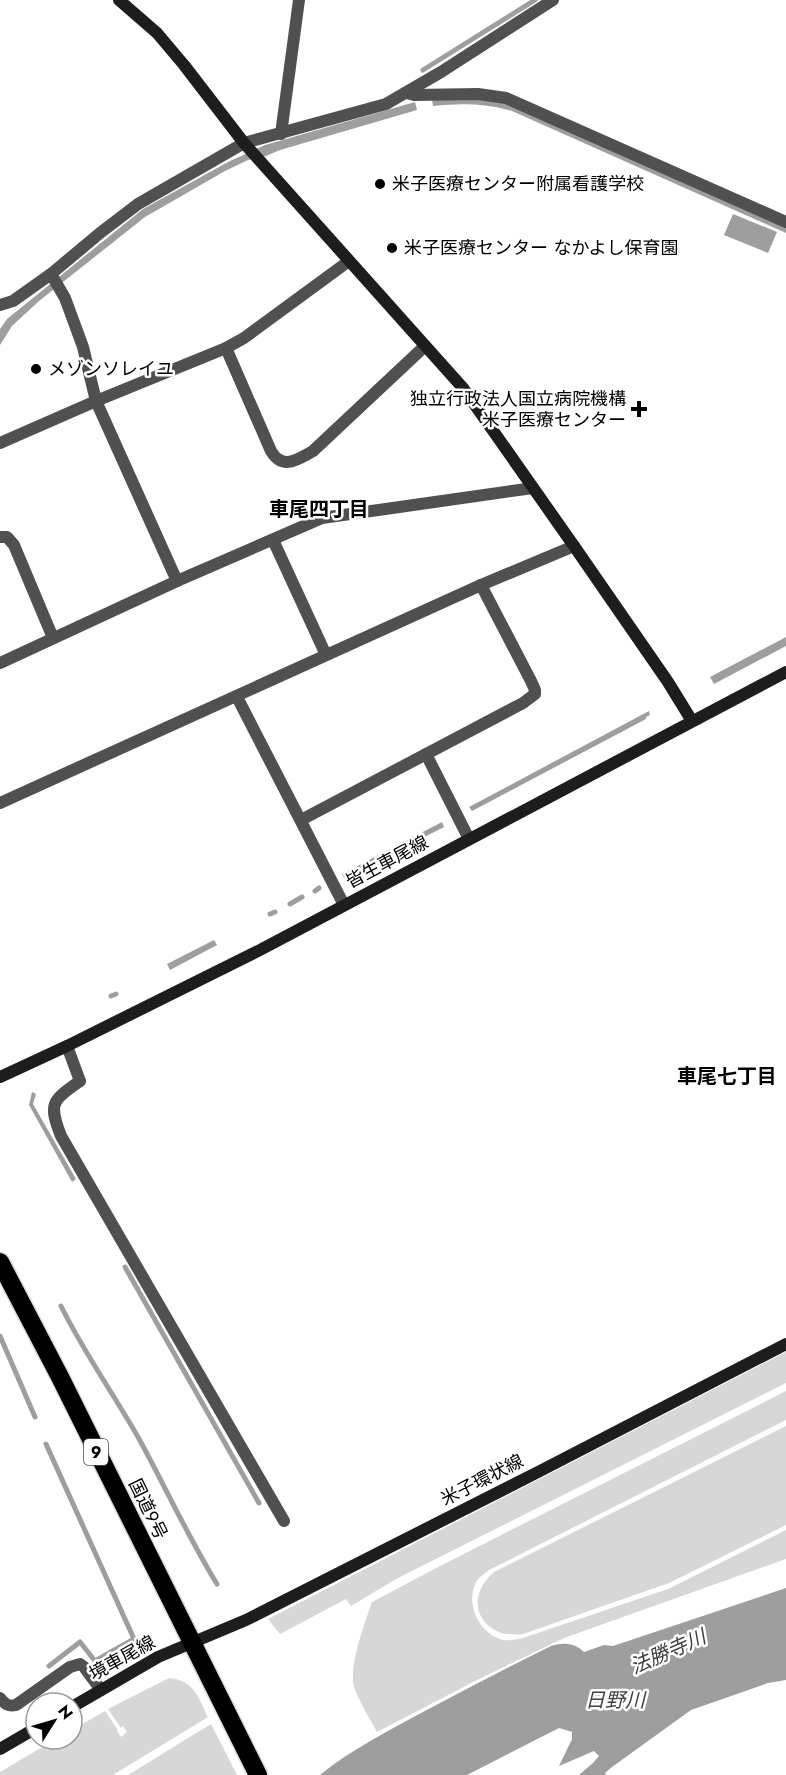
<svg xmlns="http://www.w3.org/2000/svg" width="786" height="1775" viewBox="0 0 786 1775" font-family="Jost,'Noto Sans JP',sans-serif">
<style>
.green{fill:#d7d7d7}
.water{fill:#9e9e9e}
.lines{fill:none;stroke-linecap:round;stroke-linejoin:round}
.stream{stroke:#9e9e9e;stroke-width:5}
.highway-casing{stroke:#dbdbdb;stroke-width:21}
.street{stroke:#505050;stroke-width:12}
.secondary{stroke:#1d1d1d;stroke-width:12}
.highway{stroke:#000;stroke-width:18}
.poi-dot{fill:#000;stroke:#fff;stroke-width:2}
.labels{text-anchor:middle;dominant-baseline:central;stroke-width:5;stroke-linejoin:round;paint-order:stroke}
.shield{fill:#fff;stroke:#4c4c4c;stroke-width:1.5}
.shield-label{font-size:16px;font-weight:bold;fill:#000}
.poi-label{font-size:18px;fill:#000;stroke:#fff;text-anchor:start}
.street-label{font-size:18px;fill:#000;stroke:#fff}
.neighbourhood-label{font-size:20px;font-weight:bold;fill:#000;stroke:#fff}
.water-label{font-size:20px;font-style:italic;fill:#3f3f3f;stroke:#fff}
</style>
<rect width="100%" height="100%" fill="#fff"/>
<!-- green -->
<g class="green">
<path d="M 786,1352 L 786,1383 L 396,1579 L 351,1606 L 346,1599 L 280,1634 L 268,1619 Z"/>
<path d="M 786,1391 L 786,1420 L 489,1570 C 485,1573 481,1576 478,1579 C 463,1601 479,1635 504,1640 C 510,1641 517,1639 523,1638 L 668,1589 L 786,1530 L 786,1559 L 564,1638 L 479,1679 L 377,1732 C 371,1720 354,1694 353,1681 C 352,1657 364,1625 372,1602 L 442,1565 Z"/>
<path d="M 786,1426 L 786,1525 L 669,1583 L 523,1634 C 482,1640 461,1600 494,1572 Z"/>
<path d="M 169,1678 C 194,1680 198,1697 208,1717 L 113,1775 L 0,1775 L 0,1772 L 56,1739 L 72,1739 L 72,1730 L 105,1711 L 118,1730 L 117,1731 L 121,1737 L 127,1732 L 123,1726 L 121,1728 L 108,1709 Z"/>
<path d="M 211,1724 L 237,1775 L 128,1775 Z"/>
</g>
<!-- water -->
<g class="water">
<path d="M 462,97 L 509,102 L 786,224 L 786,233 L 512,111 C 486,103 460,103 433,106 L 432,99 Z"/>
<path d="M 415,102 L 417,110 L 280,150 L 266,156 L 248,160 L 225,171 L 145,217 L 39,301 L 12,326 L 0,345 L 0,329 L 7,319 L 143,209 L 228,162 L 265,145 Z"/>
<path d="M 733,214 L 777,232 L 768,253 L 724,235 Z"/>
<path d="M 786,637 L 786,646 L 714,684 L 710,677 Z"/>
<path d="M 649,711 L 650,715 L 646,717 L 646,719 L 472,811 L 469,807 Z"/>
<path d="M 442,822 L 444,827 L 344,878 L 342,874 Z"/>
<path d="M 214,940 L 217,945 L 170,970 L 167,964 Z"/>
<path d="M 32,1092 L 36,1094 L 33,1104 L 76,1179 L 72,1182 L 29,1105 Z"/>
<path d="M 786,1588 L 786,1680 L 768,1683 L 691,1710 L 612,1767 L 605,1773 L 606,1775 L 579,1775 L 593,1763 L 599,1756 L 594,1751 L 559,1766 L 572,1739 L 572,1732 L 559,1728 L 467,1775 L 320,1775 C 352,1749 388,1731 423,1712 C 466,1689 508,1667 551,1646 C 563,1642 575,1643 584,1652 L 604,1645 L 613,1646 Z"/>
</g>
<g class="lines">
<!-- stream -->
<g class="stream">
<path d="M 423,70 L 535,0"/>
<path d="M 315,891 L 319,888"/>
<path d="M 290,904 L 302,897"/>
<path d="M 270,914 L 275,912"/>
<path d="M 111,996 L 116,994"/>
<path d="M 125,1267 L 259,1503"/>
<path d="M 61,1306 C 83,1351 113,1393 138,1437 C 165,1486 188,1537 217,1584"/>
<path d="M 0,1336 L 35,1417"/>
<path d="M 46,1444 L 134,1639 L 95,1661 L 80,1642 L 49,1666"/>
</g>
<defs>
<path id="highway" d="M 0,1262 L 60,1377 L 258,1775"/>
</defs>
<!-- highway casing -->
<use href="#highway" class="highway-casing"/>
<!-- street -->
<g class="street">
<path d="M 407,93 L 414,95 L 478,94 L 506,98 L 786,222"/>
<path d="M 281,134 L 299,0"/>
<path d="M 51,274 L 65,298 L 83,347 L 96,401 L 177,581"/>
<path d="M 0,305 L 13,301 L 51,274 L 100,233 L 138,204 L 244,143 L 386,104 L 441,72 L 553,0"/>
<path d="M 226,348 L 271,451 C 283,471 298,459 313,451 L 425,346"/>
<path d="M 0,443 L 96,401 L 226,348 L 244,338 L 349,261"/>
<path d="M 0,537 L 7,537 L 14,545 L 53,638"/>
<path d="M 273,540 L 326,655"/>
<path d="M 0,663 L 177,581 L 322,518 L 533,488"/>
<path d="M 237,697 L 344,905"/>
<path d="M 426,754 L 469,839"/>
<path d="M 0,803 L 481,585 L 574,546"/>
<path d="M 301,820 L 523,703 L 535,694 L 535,690 L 531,681 L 481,585"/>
<path d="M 67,1046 L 80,1081 C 52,1101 48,1103 61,1136 L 284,1521"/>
<path d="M 0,1698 C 5,1704 8,1707 16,1705 L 70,1667 L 80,1664 L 84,1667 L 101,1690"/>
</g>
<!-- secondary -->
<g class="secondary">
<path d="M 119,0 L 157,33 L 184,65 L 244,143 L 463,388 L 574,546 L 668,682 L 692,721"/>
<path d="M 0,1077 L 67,1046 L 260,950 L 786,672"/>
<path d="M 72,1707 L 158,1657 L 246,1620 L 540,1471 L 786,1344"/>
<path d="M 0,1749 L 36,1728"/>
</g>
<!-- highway -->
<use href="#highway" class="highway"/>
</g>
<!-- markers -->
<g class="poi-dot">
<circle cx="380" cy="184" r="6"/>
<circle cx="392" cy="248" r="6"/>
<circle cx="36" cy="369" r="6"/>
<path d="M636 400h6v6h6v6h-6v6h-6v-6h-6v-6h6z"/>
</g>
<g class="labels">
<!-- shield labels -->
<rect class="shield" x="84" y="1439" width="24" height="26" rx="4.5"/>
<g class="shield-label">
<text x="96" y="1452">9</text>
</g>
<!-- poi labels -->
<g class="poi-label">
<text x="392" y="184">米子医療センター附属看護学校</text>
<text x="404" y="248">米子医療センター なかよし保育園</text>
<text x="48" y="369">メゾンソレイユ</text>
<text x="626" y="399" text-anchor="end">独立行政法人国立病院機構<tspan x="626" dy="21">米子医療センター</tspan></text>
</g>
<!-- street labels -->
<g class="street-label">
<text transform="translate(387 862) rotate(-28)">皆生車尾線</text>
<text transform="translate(482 1480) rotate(-27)">米子環状線</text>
<text transform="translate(148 1509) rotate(64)">国道9号</text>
<text transform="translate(122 1658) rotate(-29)">境車尾線</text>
</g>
<!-- neighbourhood labels -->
<g class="neighbourhood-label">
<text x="319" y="509">車尾四丁目</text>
<text x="727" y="1076">車尾七丁目</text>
</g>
<!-- water labels -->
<g class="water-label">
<text transform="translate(668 1652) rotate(-24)">法勝寺川</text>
<text x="615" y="1700">日野川</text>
</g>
</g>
<!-- north arrow -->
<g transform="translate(54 1721) rotate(53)"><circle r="28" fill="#ffffff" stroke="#999999" stroke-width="1.5"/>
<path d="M0-4.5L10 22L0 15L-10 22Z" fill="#000000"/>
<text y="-9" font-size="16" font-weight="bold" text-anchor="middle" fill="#000000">N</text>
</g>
</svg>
